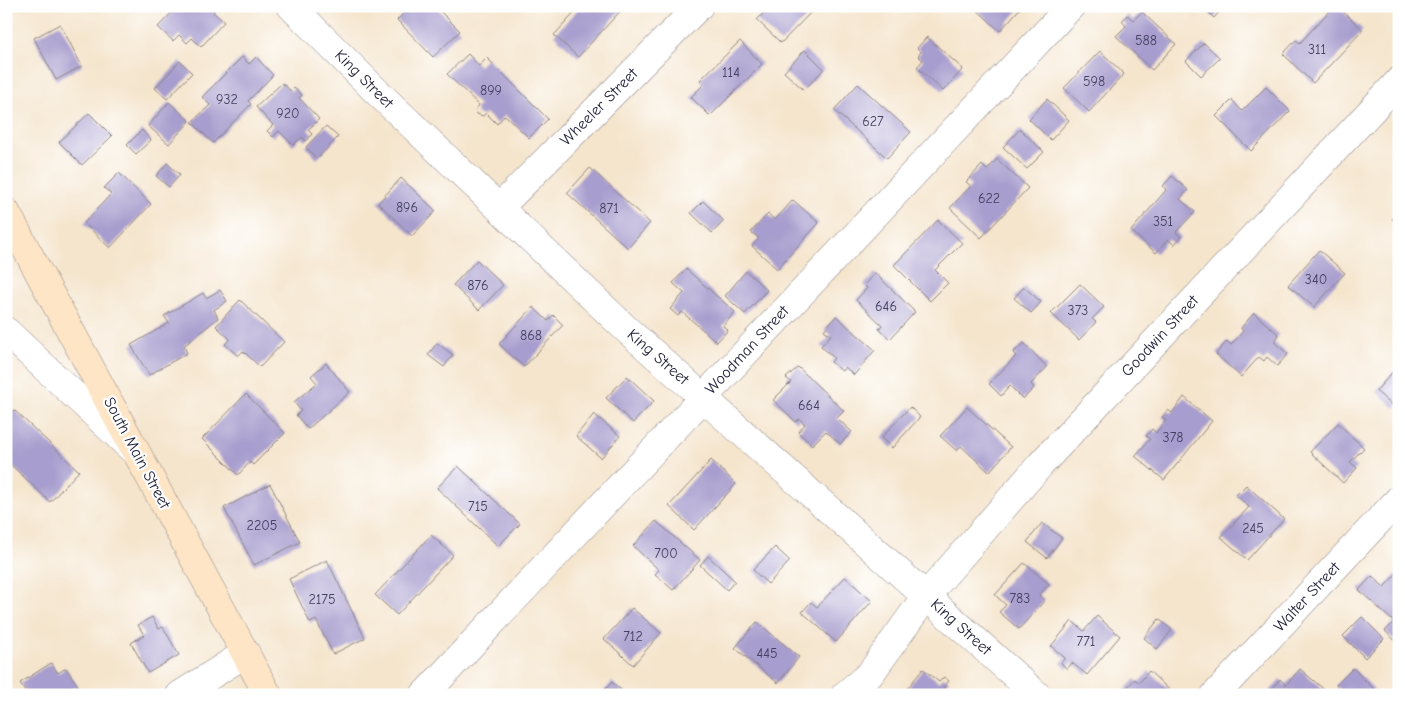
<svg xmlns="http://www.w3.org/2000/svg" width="1405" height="701" viewBox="0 0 1405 701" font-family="'Comic Neue',sans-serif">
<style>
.building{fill:#a79dce}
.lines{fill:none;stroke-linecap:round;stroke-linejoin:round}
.street-casing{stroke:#8c8484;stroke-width:29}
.secondary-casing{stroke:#8c8484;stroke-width:29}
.street{stroke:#fff;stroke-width:28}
.secondary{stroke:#fde5c5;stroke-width:28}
.labels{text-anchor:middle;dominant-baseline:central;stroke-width:4.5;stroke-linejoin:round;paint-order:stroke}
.number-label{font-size:14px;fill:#434160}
.street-label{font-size:16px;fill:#22223b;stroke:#fff}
</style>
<rect width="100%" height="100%" fill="#fff"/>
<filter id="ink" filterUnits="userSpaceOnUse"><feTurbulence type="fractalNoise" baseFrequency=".02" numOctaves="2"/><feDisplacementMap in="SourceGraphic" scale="10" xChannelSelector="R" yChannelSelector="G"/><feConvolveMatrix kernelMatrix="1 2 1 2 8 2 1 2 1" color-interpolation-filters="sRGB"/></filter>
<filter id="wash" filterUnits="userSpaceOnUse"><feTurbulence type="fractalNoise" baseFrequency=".0096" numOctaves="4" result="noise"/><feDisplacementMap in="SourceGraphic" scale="20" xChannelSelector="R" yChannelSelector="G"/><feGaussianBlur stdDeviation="1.12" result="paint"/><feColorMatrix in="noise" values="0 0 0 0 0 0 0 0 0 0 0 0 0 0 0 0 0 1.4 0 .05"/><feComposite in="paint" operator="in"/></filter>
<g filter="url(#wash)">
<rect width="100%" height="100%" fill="#f5e5cd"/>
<g id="blocks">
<!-- building -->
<g class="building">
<path d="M 178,6 L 218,6 L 213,12 L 224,22 L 201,47 L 192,38 L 187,43 L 179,35 L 173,41 L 158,27 Z"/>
<path d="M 401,6 L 435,6 L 460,31 L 433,57 L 397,20 L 406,11 Z"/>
<path d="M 581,6 L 625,6 L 578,57 L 554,35 Z"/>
<path d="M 770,6 L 817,6 L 781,43 L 757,20 Z"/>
<path d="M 973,6 L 1022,6 L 1000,31 Z"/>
<path d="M 1190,6 L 1200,6 L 1195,12 Z"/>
<path d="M 1202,6 L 1225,6 L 1214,18 Z"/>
<path d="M 1334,6 L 1337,6 L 1363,30 L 1313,83 L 1283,54 L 1296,40 L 1300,43 Z"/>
<path d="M 1142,12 L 1176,44 L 1152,70 L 1116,36 L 1126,26 L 1122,21 L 1127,15 L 1133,20 Z"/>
<path d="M 60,24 L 82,66 L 56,80 L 34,38 Z"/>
<path d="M 927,37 L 963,69 L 943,91 L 917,67 L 923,60 L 918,56 L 921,52 L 917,48 Z"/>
<path d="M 740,41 L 762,64 L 710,116 L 691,97 L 704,84 L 700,80 Z"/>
<path d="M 1204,43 L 1220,58 L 1201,76 L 1186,61 Z"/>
<path d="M 805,50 L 824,69 L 804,90 L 784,72 Z"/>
<path d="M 1100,51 L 1124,74 L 1089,112 L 1064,88 Z"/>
<path d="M 468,54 L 479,66 L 487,58 L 548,119 L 529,138 L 505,115 L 497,124 L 486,113 L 483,116 L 477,114 L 476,109 L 479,105 L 447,74 Z"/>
<path d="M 242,57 L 249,64 L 256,57 L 273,75 L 248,101 L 251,104 L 213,143 L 192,122 L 210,105 L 202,97 Z"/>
<path d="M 180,61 L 192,73 L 167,99 L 155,88 Z"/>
<path d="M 282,83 L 291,91 L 294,88 L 302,95 L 299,98 L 319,119 L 308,130 L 312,134 L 306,141 L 302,137 L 293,145 L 279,131 L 273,137 L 267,131 L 273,125 L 256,107 Z"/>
<path d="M 858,84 L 911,132 L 887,158 L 834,110 Z"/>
<path d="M 1266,87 L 1290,111 L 1251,151 L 1216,116 L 1232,100 L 1242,111 Z"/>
<path d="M 1047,99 L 1069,120 L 1051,140 L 1029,119 Z"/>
<path d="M 169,102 L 190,121 L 169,144 L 148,126 Z"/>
<path d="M 89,113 L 112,136 L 82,165 L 59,142 Z"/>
<path d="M 326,126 L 338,137 L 317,159 L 306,147 Z"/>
<path d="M 1020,129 L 1044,152 L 1027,169 L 1003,147 Z"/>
<path d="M 142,130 L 151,140 L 136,154 L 127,145 Z"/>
<path d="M 997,159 L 1028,188 L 981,238 L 950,208 L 971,186 L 966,182 L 982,165 L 987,170 Z"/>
<path d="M 167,163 L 180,175 L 169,187 L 156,176 Z"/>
<path d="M 590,168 L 650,223 L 628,248 L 567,193 Z"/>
<path d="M 119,173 L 151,204 L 110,248 L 84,223 L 111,194 L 104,188 Z"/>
<path d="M 1172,176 L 1188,190 L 1180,199 L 1195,212 L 1176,232 L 1181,237 L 1174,245 L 1168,239 L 1156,253 L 1131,231 L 1166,190 L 1163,186 Z"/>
<path d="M 401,178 L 436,211 L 412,236 L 378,203 Z"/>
<path d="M 793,200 L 819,223 L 777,269 L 752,246 L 759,238 L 751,232 L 768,214 L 775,220 Z"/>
<path d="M 703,201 L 724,221 L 712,233 L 691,213 Z"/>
<path d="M 1399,212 L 1399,226 L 1392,219 Z"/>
<path d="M 938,220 L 962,243 L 935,270 L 948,283 L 930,301 L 894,265 Z"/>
<path d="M 1319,250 L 1345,273 L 1314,307 L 1288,285 Z"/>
<path d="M 477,260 L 503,285 L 479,310 L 453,285 Z"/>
<path d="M 686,269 L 735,312 L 723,326 L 728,330 L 717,342 L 682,312 L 678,316 L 670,309 L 684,293 L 673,283 Z"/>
<path d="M 746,271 L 767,290 L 745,314 L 725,296 Z"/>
<path d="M 875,273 L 915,312 L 890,339 L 879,329 L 882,325 L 856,300 L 867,288 L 864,285 Z"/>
<path d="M 1080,284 L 1104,307 L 1092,319 L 1096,322 L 1079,340 L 1051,313 Z"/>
<path d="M 1024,287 L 1041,302 L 1031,313 L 1014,298 Z"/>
<path d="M 220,290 L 227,301 L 214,310 L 218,318 L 184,346 L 187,353 L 149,375 L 131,345 L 169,323 L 164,316 L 203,293 L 206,298 Z"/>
<path d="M 240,300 L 284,342 L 260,367 L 243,351 L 238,356 L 225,344 L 230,339 L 216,326 Z"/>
<path d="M 533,307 L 548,321 L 553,315 L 563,325 L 524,367 L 499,344 Z"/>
<path d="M 1254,313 L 1279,335 L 1274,342 L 1288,354 L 1277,366 L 1267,357 L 1264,361 L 1259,357 L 1241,377 L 1216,354 L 1227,341 L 1231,345 L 1243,331 L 1241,328 Z"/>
<path d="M 836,316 L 875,350 L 854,375 L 845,367 L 842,371 L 831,362 L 834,358 L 821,346 L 831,335 L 824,330 Z"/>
<path d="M 437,343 L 453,355 L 444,367 L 428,355 Z"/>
<path d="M 1024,343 L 1047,367 L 1031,384 L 1034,388 L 1023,399 L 1010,386 L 1001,396 L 989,384 L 1016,356 L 1013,353 Z"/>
<path d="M 326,363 L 350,392 L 308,429 L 296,415 L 301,411 L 294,402 L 317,383 L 311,376 Z"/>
<path d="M 798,367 L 844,411 L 837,418 L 852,432 L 840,444 L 826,431 L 812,445 L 798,432 L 805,424 L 799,419 L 796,422 L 773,400 L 791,382 L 786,378 Z"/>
<path d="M 1397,367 L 1399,368 L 1399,404 L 1395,408 L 1376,391 Z"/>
<path d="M 627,376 L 654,401 L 633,423 L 606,398 Z"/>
<path d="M 246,394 L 285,433 L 253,465 L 250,462 L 238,475 L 202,439 Z"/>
<path d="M 1184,397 L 1212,421 L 1164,480 L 1135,456 L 1150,439 L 1146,436 L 1152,429 L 1156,433 L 1166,420 L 1162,417 L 1168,410 L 1172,413 Z"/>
<path d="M 910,407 L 920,417 L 892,448 L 881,438 Z"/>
<path d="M 967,407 L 1011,447 L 989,472 L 961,446 L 957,451 L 940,436 Z"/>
<path d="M 14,410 L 79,471 L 50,502 L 6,460 L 6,417 Z"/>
<path d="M 594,414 L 620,436 L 601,458 L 576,436 Z"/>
<path d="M 1338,423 L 1364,448 L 1350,462 L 1357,468 L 1343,483 L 1310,452 Z"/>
<path d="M 711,460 L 736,484 L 694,530 L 669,506 Z"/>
<path d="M 458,466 L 520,524 L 498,546 L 437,488 Z"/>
<path d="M 270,484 L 300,542 L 254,565 L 224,508 Z"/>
<path d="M 1246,485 L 1284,519 L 1247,560 L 1221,537 L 1249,507 L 1236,495 Z"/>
<path d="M 656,521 L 700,560 L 673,590 L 655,574 L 659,570 L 633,546 Z"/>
<path d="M 1042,523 L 1062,538 L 1047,558 L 1027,542 Z"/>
<path d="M 431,535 L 453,555 L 397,615 L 375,595 Z"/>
<path d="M 775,547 L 790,561 L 768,584 L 753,570 Z"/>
<path d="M 708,556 L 735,581 L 727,590 L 700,565 Z"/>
<path d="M 327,560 L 365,638 L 333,654 L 316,620 L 310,623 L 289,579 Z"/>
<path d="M 1024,563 L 1049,584 L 1039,595 L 1045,600 L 1019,629 L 999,612 L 1006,605 L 995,595 Z"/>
<path d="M 1399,571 L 1399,644 L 1385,631 L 1394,622 L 1359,590 L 1372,576 L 1384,587 Z"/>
<path d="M 845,577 L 872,601 L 836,642 L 802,612 L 811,602 L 817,607 Z"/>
<path d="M 632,608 L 661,633 L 633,665 L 604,639 Z"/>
<path d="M 1097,616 L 1120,636 L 1087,675 L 1072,663 L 1067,669 L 1061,663 L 1065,658 L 1051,646 L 1072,621 L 1084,631 Z"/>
<path d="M 152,617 L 159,629 L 163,627 L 179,655 L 148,673 L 131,643 L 144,635 L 138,625 Z"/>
<path d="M 1362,617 L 1384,639 L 1365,658 L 1343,636 Z"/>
<path d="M 1159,619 L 1172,630 L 1157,649 L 1144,638 Z"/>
<path d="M 757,622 L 799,657 L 778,683 L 735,648 Z"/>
<path d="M 51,663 L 58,673 L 66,668 L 78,686 L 70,691 L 73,695 L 28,695 L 20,683 Z"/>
<path d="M 1353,668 L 1374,689 L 1368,695 L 1345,695 L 1336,685 Z"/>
<path d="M 923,669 L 939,682 L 944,677 L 949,681 L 943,688 L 952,695 L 902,695 Z"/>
<path d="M 1300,669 L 1327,692 L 1325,695 L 1267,695 L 1280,679 L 1286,685 Z"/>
<path d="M 1149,671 L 1175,695 L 1120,695 L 1135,679 L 1139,683 Z"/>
<path d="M 612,682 L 627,695 L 609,695 L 604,691 Z"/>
<path d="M 1399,683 L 1399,695 L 1387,695 Z"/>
</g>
</g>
</g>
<g filter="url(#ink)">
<use href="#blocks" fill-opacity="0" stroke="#8c8484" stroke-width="1"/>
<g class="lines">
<defs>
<g id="street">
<path d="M 291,6 L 376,91 L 625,328 L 1037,695"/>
<path d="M 499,208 L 699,6"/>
<path d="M 6,331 L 133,450"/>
<path d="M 180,695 L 246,653"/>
<path d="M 424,695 L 1071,6"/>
<path d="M 845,695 L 870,674 L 926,596 L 1041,464 L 1399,81"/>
<path d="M 1215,695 L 1399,499"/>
</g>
<path id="secondary" d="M 6,212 L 268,695"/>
</defs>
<!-- street casing -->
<use href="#street" class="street-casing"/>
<!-- secondary casing -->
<use href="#secondary" class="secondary-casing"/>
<!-- street -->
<use href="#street" class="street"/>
<!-- secondary -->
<use href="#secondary" class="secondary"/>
</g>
</g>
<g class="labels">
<!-- number labels -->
<g class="number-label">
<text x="1146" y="40">588</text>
<text x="1317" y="49">311</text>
<text x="731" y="72">114</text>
<text x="1094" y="81">598</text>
<text x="491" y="90">899</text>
<text x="227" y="99">932</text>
<text x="288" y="113">920</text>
<text x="873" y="121">627</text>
<text x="989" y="198">622</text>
<text x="407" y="207">896</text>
<text x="609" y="208">871</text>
<text x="1163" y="221">351</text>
<text x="1316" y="279">340</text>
<text x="478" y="285">876</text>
<text x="886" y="306">646</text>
<text x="1078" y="310">373</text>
<text x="531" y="335">868</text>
<text x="809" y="405">664</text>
<text x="1173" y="437">378</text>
<text x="478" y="506">715</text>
<text x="262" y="525">2205</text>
<text x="1253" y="528">245</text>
<text x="666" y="553">700</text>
<text x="1020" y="598">783</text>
<text x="322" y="599">2175</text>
<text x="633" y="636">712</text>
<text x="1086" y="641">771</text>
<text x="767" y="653">445</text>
</g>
<!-- street labels -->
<g class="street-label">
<text transform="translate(364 79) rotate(45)">King Street</text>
<text transform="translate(599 107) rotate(-45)">Wheeler Street</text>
<text transform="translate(1160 336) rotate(-47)">Goodwin Street</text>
<text transform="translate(747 350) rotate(-47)">Woodman Street</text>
<text transform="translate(658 357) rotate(41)">King Street</text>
<text transform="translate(137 453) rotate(62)">South Main Street</text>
<text transform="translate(1307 597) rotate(-47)">Walter Street</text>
<text transform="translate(961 627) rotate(42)">King Street</text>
</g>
</g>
<!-- margin -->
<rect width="1405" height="701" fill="none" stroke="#fff" stroke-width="25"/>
</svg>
